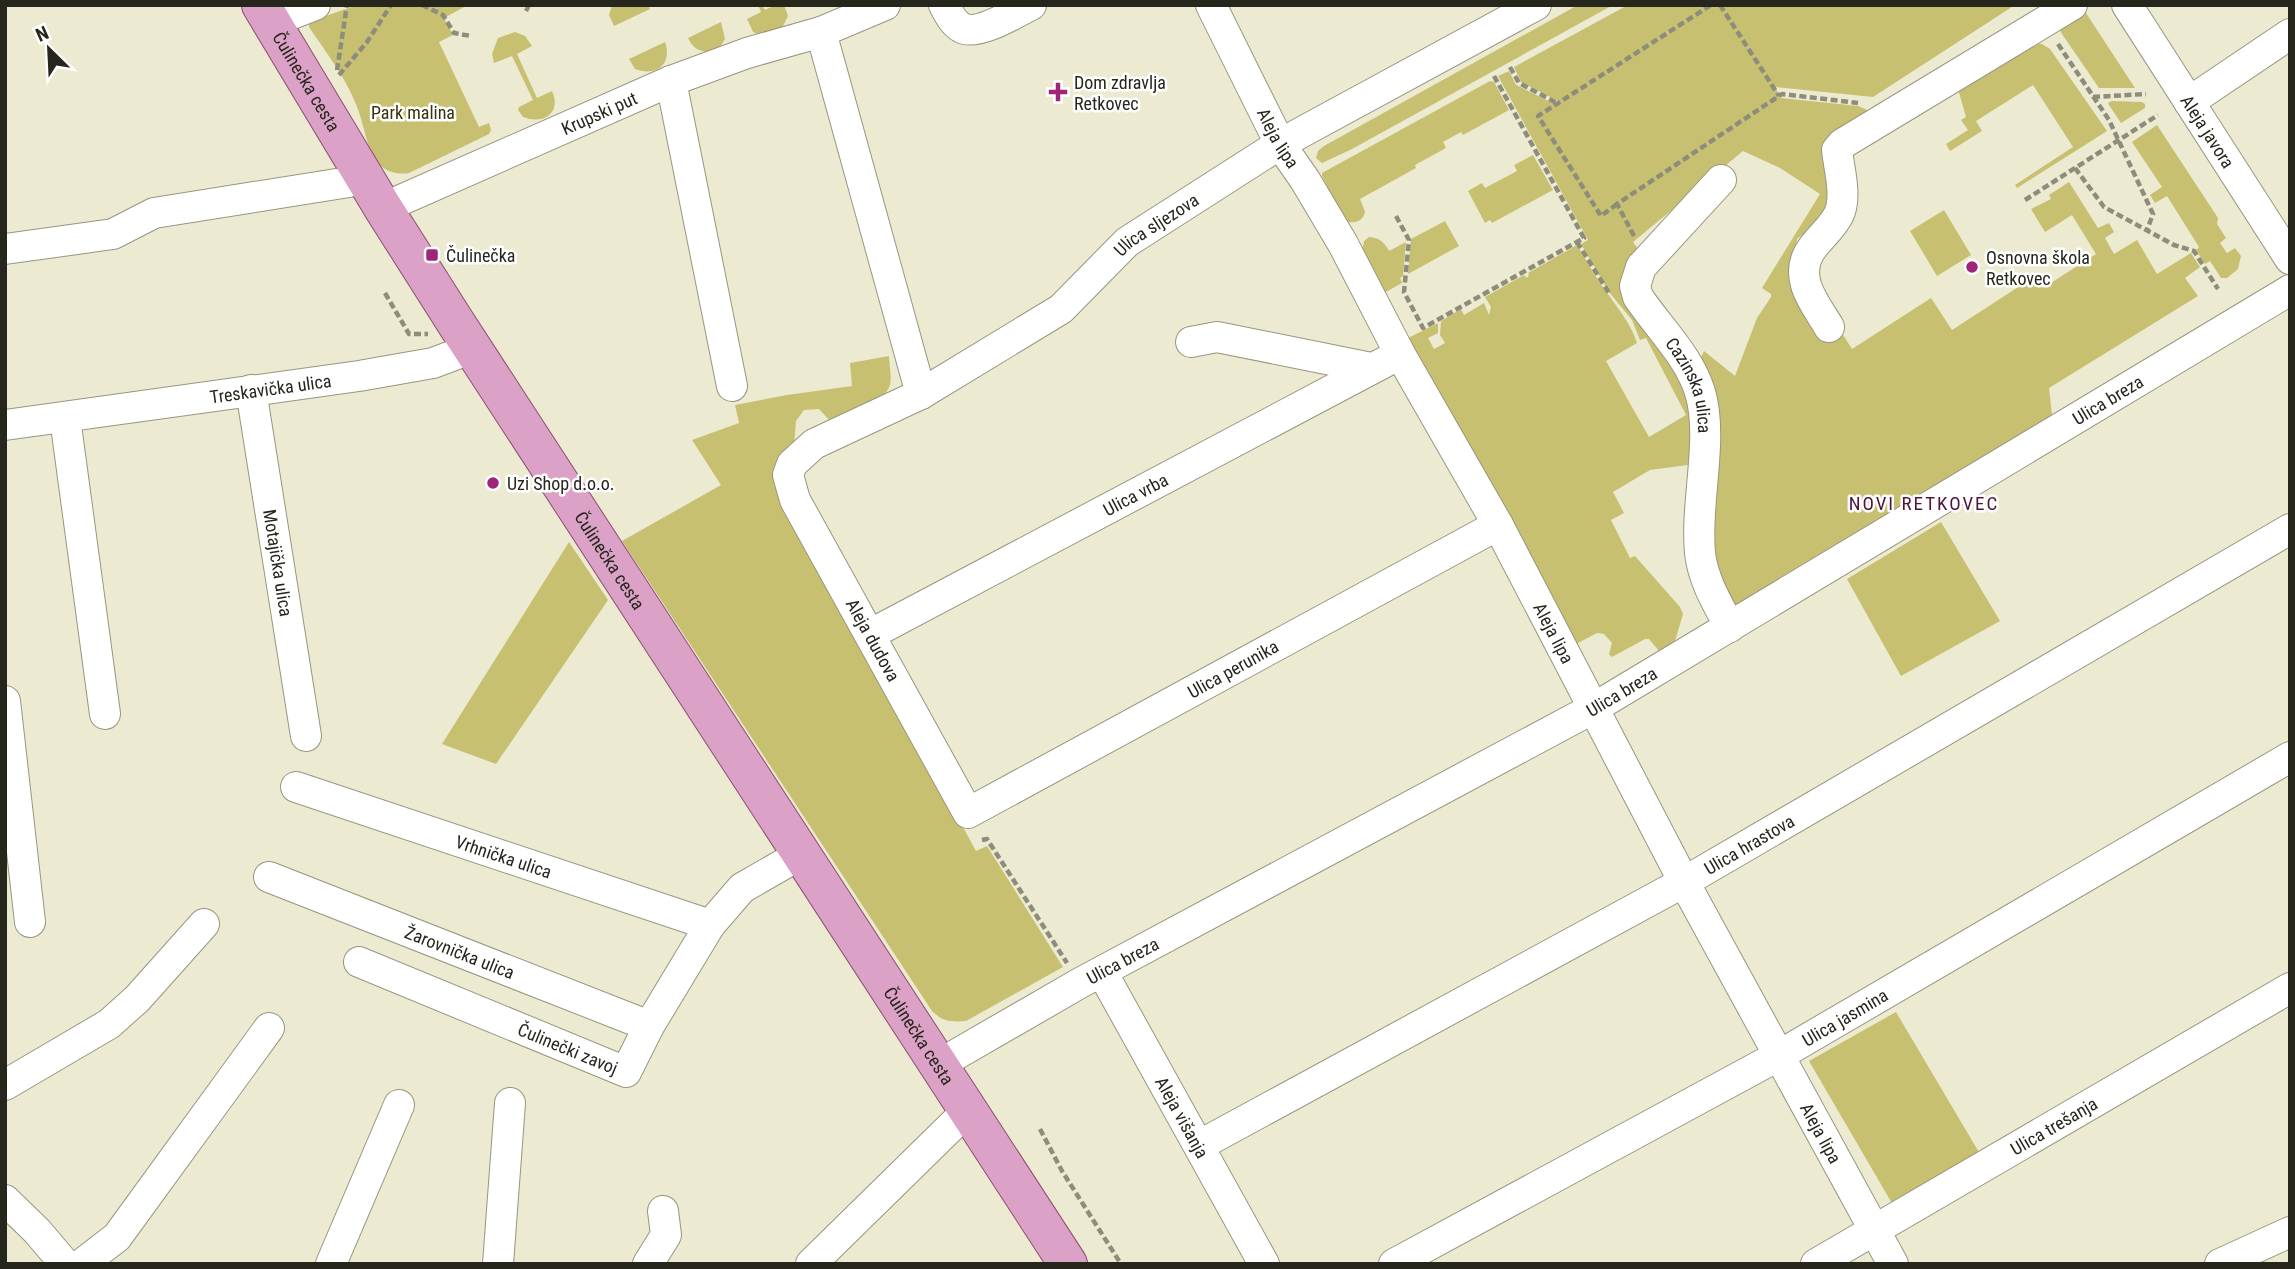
<svg xmlns="http://www.w3.org/2000/svg" width="2295" height="1269" viewBox="0 0 2295 1269" font-family="'Roboto Condensed',sans-serif">
<style>
.green{fill:#c8c071}
.lines{fill:none;stroke-linecap:round;stroke-linejoin:round}
.minor-casing{stroke:#98967f;stroke-width:32}
.major-casing{stroke:#8e4d73;stroke-width:40}
.path{stroke:#8e8c7b;stroke-width:4.5;stroke-dasharray:7 3.5;stroke-linecap:butt}
.minor{stroke:#fff;stroke-width:30}
.major{stroke:#dca1c7;stroke-width:38}
.poi-dot{fill:#9f257b;stroke:#fff;stroke-width:2.5}
.labels{text-anchor:middle;dominant-baseline:central;stroke-width:5;stroke-linejoin:round;paint-order:stroke}
.street-label{font-size:18px;fill:#27261d;stroke:#fff}
.poi-label{font-size:18px;fill:#27261d;stroke:#fff;text-anchor:start}
.park-label{font-size:18px;fill:#37330c;stroke:#fff}
.neighbourhood-label{font-size:19px;letter-spacing:2px;fill:#4e143c;stroke:#fff}
</style>
<rect width="100%" height="100%" fill="#ecead1"/>
<!-- green -->
<g class="green">
<path d="M 357,5 L 468,5 L 444,18 L 453,35 L 439,42 L 479,127 L 489,123 L 491,130 L 489,134 L 409,173 C 399,175 386,172 379,164 C 365,147 364,121 355,102 C 344,75 325,51 309,27 L 309,22 Z"/>
<path d="M 612,5 L 648,5 L 650,9 L 614,26 L 609,15 Z"/>
<path d="M 758,5 L 762,5 L 765,10 L 775,5 L 784,5 L 788,16 L 782,28 L 759,35 L 753,32 L 747,19 L 761,12 Z"/>
<path d="M 1578,5 L 1613,5 L 1352,149 L 1322,163 L 1316,158 L 1318,151 L 1324,146 Z"/>
<path d="M 1628,5 L 2015,5 L 1873,97 L 1775,87 L 1781,98 L 1858,106 L 1874,113 L 1819,222 L 1797,239 L 1791,287 L 1794,294 L 1838,327 L 1852,349 L 1931,298 L 1952,330 L 2035,276 L 2043,288 L 2096,254 L 2072,215 L 2045,232 L 2031,209 L 2051,199 L 2049,195 L 2069,182 L 2098,228 L 2109,223 L 2114,232 L 2105,238 L 2114,254 L 2137,240 L 2157,274 L 2191,253 L 2200,267 L 2185,278 L 2198,296 L 2049,388 L 2052,415 L 2033,426 L 2036,431 L 1733,609 L 1716,589 L 1698,364 L 1704,351 L 1735,376 L 1757,318 L 1771,297 L 1771,294 L 1762,288 L 1820,194 L 1780,168 L 1743,151 L 1633,242 L 1641,253 L 1636,260 L 1691,390 L 1695,464 L 1650,470 L 1613,492 L 1624,513 L 1611,520 L 1630,558 L 1635,556 L 1680,607 L 1683,614 L 1675,641 L 1659,651 L 1649,639 L 1645,639 L 1612,657 L 1609,654 L 1612,643 L 1604,634 L 1597,633 L 1576,644 L 1408,338 L 1438,323 L 1438,333 L 1428,338 L 1434,349 L 1445,343 L 1440,335 L 1441,321 L 1461,309 L 1464,315 L 1484,303 L 1489,315 L 1491,307 L 1485,297 L 1524,275 L 1527,278 L 1529,275 L 1528,273 L 1577,245 C 1587,261 1596,279 1608,294 C 1619,310 1631,324 1637,343 L 1606,361 L 1649,437 L 1686,415 L 1646,338 L 1640,340 L 1632,320 L 1609,292 L 1581,244 L 1588,240 L 1498,76 L 1509,71 L 1516,85 L 1555,104 L 1558,101 L 1521,82 L 1514,67 Z"/>
<path d="M 2084,10 L 2135,88 L 2099,88 L 2062,34 L 2059,28 Z"/>
<path d="M 721,22 L 725,39 L 718,50 C 704,54 694,51 688,38 Z"/>
<path d="M 515,32 L 525,36 L 532,46 L 517,54 L 537,98 L 552,91 C 562,113 543,125 523,117 L 518,110 L 519,107 L 533,100 L 512,56 L 494,63 L 492,54 L 498,38 Z"/>
<path d="M 665,42 C 673,65 655,77 635,69 L 629,59 Z"/>
<path d="M 2035,43 L 2042,44 L 2050,49 L 2107,131 L 2017,188 L 2015,185 L 2073,147 L 2033,85 L 1976,121 L 1982,131 L 1950,151 L 1946,144 L 1968,130 L 1961,120 L 1966,117 L 1958,89 Z"/>
<path d="M 1490,81 L 1494,82 L 1509,110 L 1463,135 L 1461,132 L 1443,142 L 1446,148 L 1415,165 L 1416,168 L 1360,199 L 1365,212 C 1363,222 1353,224 1345,221 L 1322,176 L 1322,173 Z"/>
<path d="M 2112,101 L 2142,102 L 2145,104 L 2145,108 L 2121,123 L 2109,105 L 2108,103 Z"/>
<path d="M 2157,125 L 2218,218 L 2217,224 L 2226,238 L 2220,243 L 2227,253 L 2235,248 L 2241,256 L 2238,269 L 2227,278 L 2221,278 L 2210,261 L 2205,264 L 2196,250 L 2199,247 L 2167,196 L 2155,203 L 2150,195 L 2162,187 L 2132,142 Z"/>
<path d="M 1533,155 L 1553,190 L 1492,223 L 1490,220 L 1485,223 L 1468,191 L 1482,183 L 1485,188 L 1517,171 L 1514,165 Z"/>
<path d="M 1944,210 L 1971,255 L 1937,276 L 1910,231 Z"/>
<path d="M 1445,221 L 1459,246 L 1408,274 L 1411,239 Z"/>
<path d="M 1369,237 C 1380,238 1384,242 1389,251 L 1406,242 L 1403,276 L 1400,278 L 1402,283 L 1384,293 L 1362,252 L 1364,241 Z"/>
<path d="M 889,356 C 889,364 892,377 890,385 C 885,402 847,416 832,423 L 819,409 L 804,410 L 796,421 L 794,446 L 801,530 L 976,851 L 987,846 L 1063,967 L 966,1021 C 951,1022 943,1022 932,1011 L 622,541 L 721,485 L 692,440 L 739,423 L 735,405 L 787,395 L 852,386 L 850,363 Z"/>
<path d="M 1941,522 L 2000,621 L 1901,676 L 1847,579 Z"/>
<path d="M 569,542 L 608,600 L 496,764 L 442,744 Z"/>
<path d="M 1896,1012 L 1980,1154 L 1893,1205 L 1809,1061 Z"/>
</g>
<g class="lines">
<defs>
<g id="minor">
<path d="M 944,5 C 949,14 953,23 962,28 C 978,36 1015,13 1031,5"/>
<path id="s1" d="M 1211,5 L 1280,144 L 1305,180 L 1343,244 L 1400,354 L 1498,525 L 1684,882 L 1893,1264"/>
<path id="s2" d="M 2127,5 L 2290,259"/>
<path d="M 271,22 L 315,5"/>
<path d="M 821,32 L 921,394"/>
<path d="M 671,81 L 732,386"/>
<path d="M 2189,102 L 2290,34"/>
<path id="s3" d="M 1721,180 L 1641,267 L 1635,286 L 1638,297 C 1658,327 1689,356 1700,392 C 1714,439 1695,502 1700,553 C 1703,580 1717,603 1730,627"/>
<path id="s4" d="M 383,208 L 671,81 L 747,53 L 821,32 L 885,5"/>
<path d="M 5,249 L 113,234 L 154,213 L 349,182 L 363,176"/>
<path d="M 1829,327 C 1816,305 1794,280 1809,253 C 1817,239 1832,229 1839,214 C 1847,196 1839,169 1837,150 L 1842,144 L 2072,5"/>
<path d="M 1191,342 L 1217,337 L 1371,368"/>
<path id="s5" d="M 251,390 L 306,736"/>
<path d="M 65,418 L 105,714"/>
<path id="s6" d="M 5,425 L 359,376 L 433,363 L 473,348"/>
<path id="s7" d="M 1498,525 L 968,813 L 795,500 L 788,475 L 792,464 L 814,444 L 921,394 L 1061,309 L 1127,242 L 1280,144 L 1536,5"/>
<path id="s8" d="M 871,634 L 1400,354"/>
<path d="M 5,701 L 30,922"/>
<path id="s9" d="M 296,787 L 710,925"/>
<path id="s10" d="M 269,877 L 649,1026"/>
<path id="s11" d="M 359,962 L 626,1072 L 649,1026 L 710,925 L 742,888 L 803,853"/>
<path id="s12" d="M 1102,972 L 1264,1264"/>
<path id="s13" d="M 938,1065 L 1080,983 L 1592,709 L 2290,290"/>
<path d="M 5,1085 L 109,1024 L 137,999 L 204,924"/>
<path id="s14" d="M 1200,1145 L 1684,882 L 2290,529"/>
<path d="M 5,1200 L 37,1231 L 65,1264"/>
<path d="M 82,1264 L 117,1237 L 269,1028"/>
<path d="M 331,1264 L 399,1105"/>
<path d="M 498,1264 L 510,1103"/>
<path d="M 648,1264 L 666,1235 L 663,1211"/>
<path d="M 811,1264 L 967,1111"/>
<path id="s15" d="M 1394,1264 L 1778,1056 L 2290,757"/>
<path id="s16" d="M 1816,1264 L 2290,988"/>
<path d="M 2220,1264 L 2290,1232"/>
</g>
<g id="major">
<path id="s17" d="M 261,5 L 383,208 L 456,323 L 1068,1264"/>
</g>
</defs>
<!-- minor casing -->
<use href="#minor" class="minor-casing"/>
<!-- major casing -->
<use href="#major" class="major-casing"/>
<!-- path -->
<g class="path">
<path d="M 422,5 L 443,15 L 454,33 L 471,36"/>
<path d="M 1720,5 L 1779,96"/>
<path d="M 526,11 L 529,5"/>
<path d="M 2058,44 L 2109,120 L 2153,214 L 2147,230"/>
<path d="M 1510,67 L 1519,83 L 1557,103"/>
<path d="M 337,70 L 347,5"/>
<path d="M 339,75 L 367,42 L 391,5"/>
<path d="M 2093,97 L 2146,94"/>
<path d="M 2075,168 L 2104,207 L 2174,245 L 2194,251 L 2218,289"/>
<path d="M 2025,200 L 2158,115"/>
<path d="M 1617,204 L 1601,216 L 1538,116 L 1711,5"/>
<path d="M 1396,216 L 1409,240 L 1404,292 L 1423,328 L 1584,238 L 1494,76"/>
<path d="M 1634,236 L 1617,204 L 1782,94 L 1858,103"/>
<path d="M 1577,242 L 1609,293"/>
<path d="M 385,293 L 409,334 L 428,334"/>
<path d="M 982,840 L 987,839 L 1067,963"/>
<path d="M 1040,1129 L 1062,1171 L 1121,1264"/>
</g>
<!-- minor -->
<use href="#minor" class="minor"/>
<!-- major -->
<use href="#major" class="major"/>
</g>
<!-- markers -->
<g class="poi-dot">
<path d="M1054.5 81.5h7v7h7v7h-7v7h-7v-7h-7v-7h7z"/>
<rect x="425" y="248" width="14" height="14" rx="3.5"/>
<circle cx="1972" cy="267" r="7"/>
<circle cx="493" cy="483" r="7"/>
</g>
<g class="labels">
<!-- street labels -->
<g class="street-label">
<text stroke="none"><textPath href="#s17" startOffset="89">Čulinečka cesta</textPath></text>
<text stroke="none"><textPath href="#s4" startOffset="236">Krupski put</textPath></text>
<text stroke="none"><textPath href="#s2" startOffset="150">Aleja javora</textPath></text>
<text stroke="none"><textPath href="#s1" startOffset="149">Aleja lipa</textPath></text>
<text stroke="none"><textPath href="#s7" startOffset="1438">Ulica sljezova</textPath></text>
<text stroke="none"><textPath href="#s3" startOffset="254">Cazinska ulica</textPath></text>
<text stroke="none"><textPath href="#s6" startOffset="268">Treskavička ulica</textPath></text>
<text stroke="none"><textPath href="#s13" startOffset="1346">Ulica breza</textPath></text>
<text stroke="none"><textPath href="#s8" startOffset="299">Ulica vrba</textPath></text>
<text stroke="none"><textPath href="#s17" startOffset="656">Čulinečka cesta</textPath></text>
<text stroke="none"><textPath href="#s5" startOffset="175">Motajička ulica</textPath></text>
<text stroke="none"><textPath href="#s1" startOffset="716">Aleja lipa</textPath></text>
<text transform="translate(873 640) rotate(61)">Aleja dudova</text>
<text transform="translate(1233 669) rotate(-29)">Ulica perunika</text>
<text stroke="none"><textPath href="#s13" startOffset="779">Ulica breza</textPath></text>
<text stroke="none"><textPath href="#s14" startOffset="626">Ulica hrastova</textPath></text>
<text stroke="none"><textPath href="#s9" startOffset="219">Vrhnička ulica</textPath></text>
<text stroke="none"><textPath href="#s10" startOffset="205">Žarovnička ulica</textPath></text>
<text stroke="none"><textPath href="#s13" startOffset="212">Ulica breza</textPath></text>
<text stroke="none"><textPath href="#s15" startOffset="514">Ulica jasmina</textPath></text>
<text stroke="none"><textPath href="#s17" startOffset="1223">Čulinečka cesta</textPath></text>
<text stroke="none"><textPath href="#s11" startOffset="226">Čulinečki zavoj</textPath></text>
<text stroke="none"><textPath href="#s12" startOffset="166">Aleja višanja</textPath></text>
<text stroke="none"><textPath href="#s16" startOffset="275">Ulica trešanja</textPath></text>
<text stroke="none"><textPath href="#s1" startOffset="1283">Aleja lipa</textPath></text>
</g>
<!-- poi labels -->
<g class="poi-label">
<text x="1074" y="82">Dom zdravlja<tspan x="1074" dy="21">Retkovec</tspan></text>
<text x="446" y="255">Čulinečka</text>
<text x="1986" y="257">Osnovna škola<tspan x="1986" dy="21">Retkovec</tspan></text>
<text x="507" y="483">Uzi Shop d.o.o.</text>
</g>
<!-- park labels -->
<g class="park-label">
<text x="413" y="112">Park malina</text>
</g>
<!-- neighbourhood labels -->
<g class="neighbourhood-label">
<text x="1924" y="503">NOVI RETKOVEC</text>
</g>
</g>
<!-- border -->
<rect width="2295" height="1269" fill="none" stroke="#27261d" stroke-width="14"/>
<!-- north arrow -->
<g transform="translate(49 49) rotate(336)" stroke="#ffffff" stroke-width="5" paint-order="stroke">
<path d="M0-5L12 26L0 18L-12 26Z" fill="#27261d"/>
<text y="-10" font-size="19" font-weight="bold" text-anchor="middle" fill="#27261d">N</text>
</g>
</svg>
